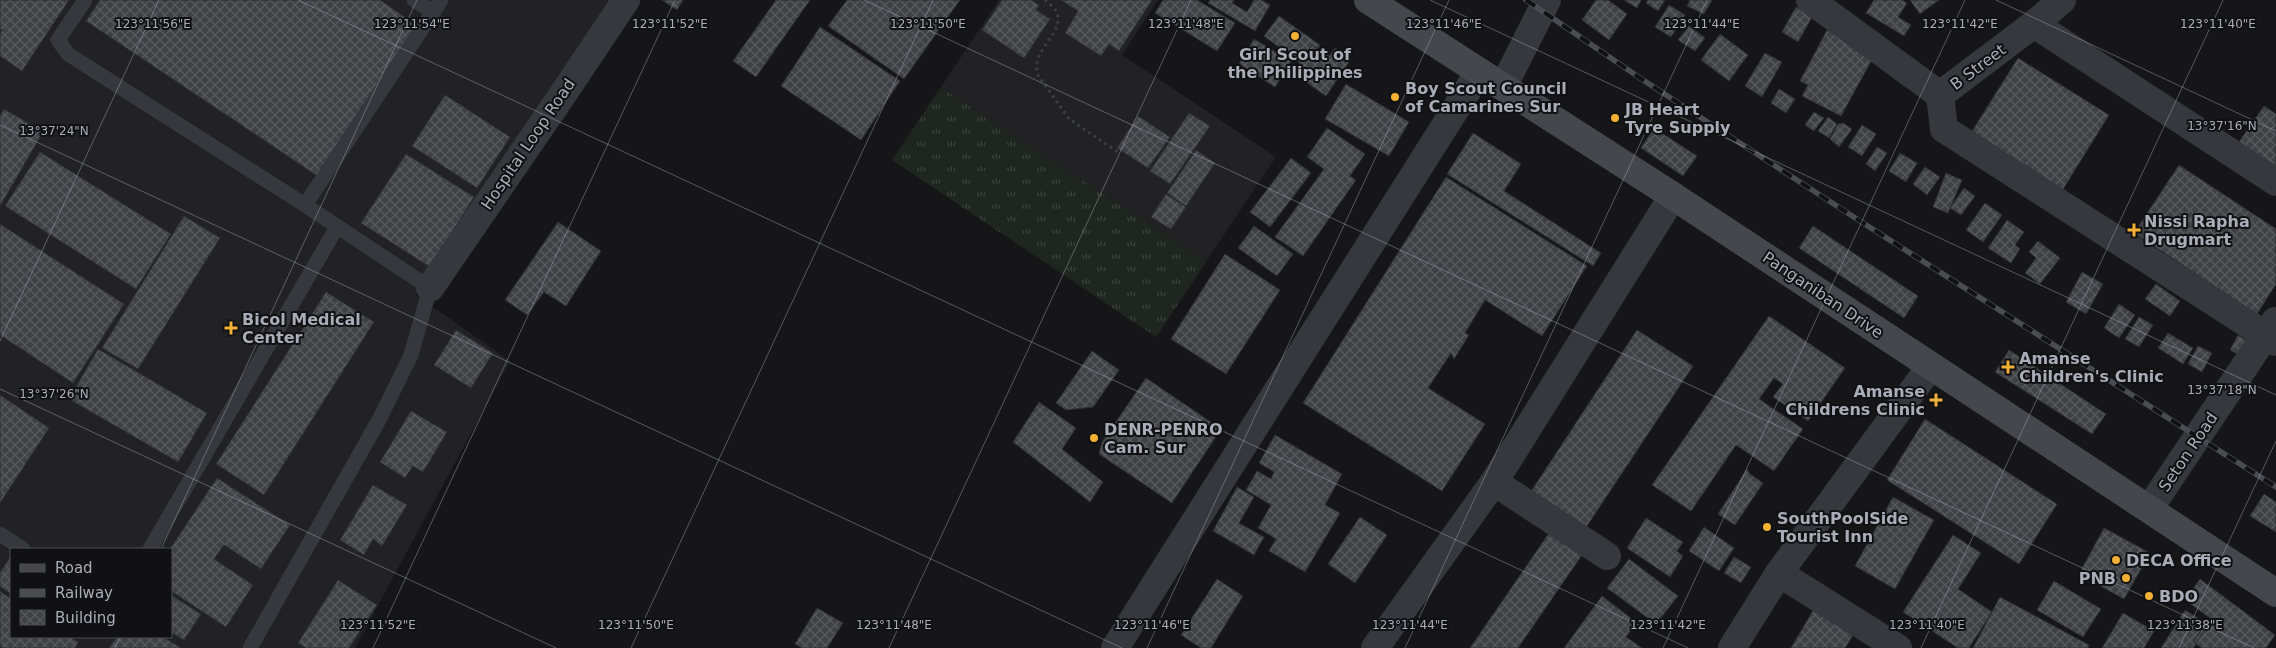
<svg xmlns="http://www.w3.org/2000/svg" width="2276" height="648" viewBox="0 0 2276 648" font-family="'DejaVu Sans',sans-serif">
<style>
.built{fill:#222225;fill-rule:evenodd}
.grass{fill:url(#grass-tufts)}
.building{fill:url(#building-cross-hatch);stroke:#303034}
.lines{fill:none;stroke-linecap:round;stroke-linejoin:round}
.path{stroke:#3d3f44;stroke-width:3;stroke-dasharray:2.5 4;stroke-linecap:butt}
.service{stroke:#37383d;stroke-width:15}
.minor{stroke:#37383d;stroke-width:28}
.tertiary{stroke:#37383d;stroke-width:28}
.secondary{stroke:#45474d;stroke-width:28}
.rail-casing{stroke:#4a4c52;stroke-width:5.5}
.rail{stroke:#111113;stroke-width:4;stroke-dasharray:11;stroke-linecap:butt}
.ticks{fill:none;stroke:#a8adb8;stroke-width:1;stroke-opacity:0.45}
.poi-dot{fill:#f2b134;stroke:#111113;stroke-width:2}
.labels{text-anchor:middle;dominant-baseline:central;stroke-width:4;stroke-linejoin:round;paint-order:stroke}
.poi-label{font-size:16px;font-weight:bold;fill:#a8adb8;stroke:#111113;text-anchor:start}
.street-label{font-size:16px;fill:#a8adb8;stroke:#111113}
.ticks-label{font-size:12px;text-anchor:middle;fill:#a8adb8;stroke:#111113;stroke-width:4;stroke-linejoin:round;paint-order:stroke}
</style>
<defs>
<pattern id="grass-tufts" width="24" height="20" patternUnits="userSpaceOnUse" patternTransform="scale(1.25)"><rect width="24" height="20" fill="#1e261f"/><path d="M3 7l-1-3M5 7V3M7 7l1-3M15 17l-1-3M17 17v-4M19 17l1-3" fill="none" stroke="#3c433d"/></pattern>
<pattern id="building-cross-hatch" width="8" height="8" patternUnits="userSpaceOnUse" patternTransform="scale(1.25)"><rect width="8" height="8" fill="#404145"/><path d="M0 0l8 8M0 8l8-8" fill="none" stroke="#595a5e"/></pattern>
</defs>
<rect width="100%" height="100%" fill="#161618"/>
<!-- built -->
<g class="built">
<path d="M 0,0 L 613,0 L 416,295 L 510,361 L 355,648 L 0,648 ZM 11,549 L 171,549 L 171,637 L 11,637 Z"/>
<path d="M 999,0 L 1158,0 L 1122,55 L 1276,157 L 1206,262 L 941,87 Z"/>
</g>
<!-- grass -->
<path class="grass" d="M 941,87 L 1206,262 L 1156,337 L 892,160 Z"/>
<!-- building -->
<g class="building">
<path d="M 0,0 L 69,0 L 22,71 L 0,56 L 0,33 L 2,30 L 0,29 Z"/>
<path d="M 100,0 L 380,0 L 419,27 L 319,177 L 86,21 Z"/>
<path d="M 662,0 L 683,0 L 677,10 Z"/>
<path d="M 776,0 L 810,0 L 756,77 L 733,61 Z"/>
<path d="M 847,0 L 960,0 L 904,79 L 828,26 Z"/>
<path d="M 1002,0 L 1031,0 L 1039,5 L 1036,10 L 1050,19 L 1024,58 L 982,30 Z"/>
<path d="M 1061,0 L 1152,0 L 1119,51 L 1109,44 L 1101,56 L 1065,33 L 1078,11 Z"/>
<path d="M 1163,0 L 1197,0 L 1235,23 L 1217,51 L 1155,13 Z"/>
<path d="M 1210,0 L 1234,0 L 1232,3 L 1247,12 L 1254,0 L 1261,0 L 1270,5 L 1255,31 L 1208,3 Z"/>
<path d="M 1596,0 L 1608,0 L 1627,14 L 1609,40 L 1582,20 Z"/>
<path d="M 1624,0 L 1641,0 L 1637,8 Z"/>
<path d="M 1648,0 L 1665,0 L 1658,11 L 1646,3 Z"/>
<path d="M 1690,0 L 1712,0 L 1704,14 L 1687,6 Z"/>
<path d="M 1874,0 L 1902,0 L 1907,3 L 1898,17 L 1911,25 L 1904,36 L 1866,13 Z"/>
<path d="M 1910,0 L 1939,0 L 1920,14 Z"/>
<path d="M 1669,5 L 1685,15 L 1671,37 L 1655,27 Z"/>
<path d="M 1796,7 L 1812,17 L 1798,42 L 1782,32 Z"/>
<path d="M 1279,16 L 1320,45 L 1318,48 L 1312,45 L 1300,63 L 1264,36 Z"/>
<path d="M 1689,26 L 1705,38 L 1695,51 L 1678,40 Z"/>
<path d="M 820,27 L 900,81 L 861,140 L 781,86 Z"/>
<path d="M 1827,30 L 1874,56 L 1841,116 L 1802,96 L 1808,85 L 1800,81 Z"/>
<path d="M 1720,34 L 1748,55 L 1729,81 L 1701,60 Z"/>
<path d="M 1254,39 L 1291,61 L 1275,87 L 1239,64 Z"/>
<path d="M 1312,45 L 1329,56 L 1335,48 L 1351,59 L 1326,96 L 1293,73 Z"/>
<path d="M 1765,53 L 1782,62 L 1762,97 L 1745,86 Z"/>
<path d="M 2018,58 L 2109,115 L 2060,194 L 1969,136 Z"/>
<path d="M 1346,84 L 1409,122 L 1389,156 L 1325,119 Z"/>
<path d="M 1779,89 L 1795,99 L 1786,113 L 1771,103 Z"/>
<path d="M 445,95 L 510,137 L 477,188 L 412,146 Z"/>
<path d="M 2264,106 L 2276,114 L 2276,167 L 2239,142 Z"/>
<path d="M 4,109 L 43,132 L 0,206 L 0,116 Z"/>
<path d="M 1814,112 L 1824,118 L 1814,131 L 1805,125 Z"/>
<path d="M 1189,113 L 1210,126 L 1170,184 L 1150,171 Z"/>
<path d="M 1138,116 L 1170,137 L 1148,168 L 1117,148 Z"/>
<path d="M 1828,117 L 1837,124 L 1829,138 L 1818,131 Z"/>
<path d="M 1843,123 L 1852,129 L 1839,147 L 1830,139 L 1838,124 Z"/>
<path d="M 1862,125 L 1876,134 L 1862,156 L 1848,147 Z"/>
<path d="M 1327,128 L 1365,154 L 1350,176 L 1356,180 L 1303,256 L 1275,237 L 1324,169 L 1307,157 Z"/>
<path d="M 1654,128 L 1697,156 L 1683,176 L 1641,148 Z"/>
<path d="M 1473,133 L 1521,164 L 1504,191 L 1601,253 L 1593,266 L 1447,174 Z"/>
<path d="M 1877,147 L 1887,153 L 1875,171 L 1866,164 Z"/>
<path d="M 1196,150 L 1215,163 L 1186,206 L 1167,193 Z"/>
<path d="M 40,152 L 171,234 L 136,289 L 5,206 Z"/>
<path d="M 1900,153 L 1917,163 L 1906,182 L 1889,171 Z"/>
<path d="M 406,154 L 474,197 L 430,267 L 361,223 Z"/>
<path d="M 1291,158 L 1311,173 L 1270,227 L 1250,212 Z"/>
<path d="M 2179,165 L 2276,229 L 2276,284 L 2257,314 L 2134,233 Z"/>
<path d="M 1925,167 L 1940,177 L 1927,195 L 1913,184 Z"/>
<path d="M 1946,173 L 1962,180 L 1948,213 L 1933,207 Z"/>
<path d="M 1446,177 L 1587,266 L 1542,336 L 1485,300 L 1465,333 L 1469,335 L 1454,359 L 1451,353 L 1428,388 L 1485,424 L 1442,491 L 1303,403 Z"/>
<path d="M 1964,188 L 1975,196 L 1961,215 L 1950,208 Z"/>
<path d="M 1166,194 L 1186,207 L 1171,229 L 1151,217 Z"/>
<path d="M 1985,203 L 2002,215 L 1983,242 L 1966,230 Z"/>
<path d="M 184,216 L 220,238 L 138,369 L 102,348 Z"/>
<path d="M 2007,220 L 2024,232 L 2015,245 L 2020,249 L 2011,263 L 1988,248 Z"/>
<path d="M 558,222 L 601,251 L 566,306 L 544,292 L 527,315 L 505,300 Z"/>
<path d="M 0,224 L 124,304 L 73,383 L 0,335 Z"/>
<path d="M 1254,226 L 1293,254 L 1277,276 L 1238,248 Z"/>
<path d="M 1813,226 L 1918,296 L 1904,318 L 1799,248 Z"/>
<path d="M 2038,241 L 2060,258 L 2040,284 L 2025,273 L 2036,258 L 2029,252 Z"/>
<path d="M 1225,254 L 1280,290 L 1226,374 L 1171,339 Z"/>
<path d="M 2082,272 L 2103,284 L 2086,314 L 2066,302 Z"/>
<path d="M 2156,284 L 2180,301 L 2170,316 L 2145,299 Z"/>
<path d="M 326,292 L 374,322 L 264,495 L 216,464 Z"/>
<path d="M 2119,304 L 2135,315 L 2119,338 L 2104,328 Z"/>
<path d="M 1769,316 L 1845,368 L 1808,421 L 1773,397 L 1783,384 L 1774,378 L 1759,399 L 1803,429 L 1774,471 L 1736,445 L 1691,511 L 1652,485 Z"/>
<path d="M 2139,317 L 2153,325 L 2139,347 L 2125,339 Z"/>
<path d="M 456,330 L 493,353 L 471,388 L 434,365 Z"/>
<path d="M 1637,330 L 1693,366 L 1583,532 L 1528,496 Z"/>
<path d="M 2168,333 L 2193,348 L 2183,364 L 2158,348 Z"/>
<path d="M 2238,335 L 2249,342 L 2241,356 L 2230,350 Z"/>
<path d="M 2198,346 L 2212,353 L 2202,372 L 2188,364 Z"/>
<path d="M 98,349 L 207,413 L 178,462 L 69,399 Z"/>
<path d="M 2009,350 L 2106,414 L 2092,434 L 1995,372 Z"/>
<path d="M 1092,351 L 1119,370 L 1093,407 L 1066,410 L 1056,403 Z"/>
<path d="M 1146,378 L 1221,429 L 1172,503 L 1099,454 L 1102,442 Z"/>
<path d="M 0,395 L 49,428 L 0,503 Z"/>
<path d="M 1039,402 L 1076,428 L 1062,449 L 1103,482 L 1090,502 L 1013,442 Z"/>
<path d="M 411,411 L 447,432 L 423,472 L 413,466 L 405,478 L 380,462 Z"/>
<path d="M 1925,419 L 2057,504 L 2019,564 L 1887,480 Z"/>
<path d="M 1275,435 L 1342,474 L 1325,505 L 1340,513 L 1305,572 L 1269,551 L 1276,539 L 1258,528 L 1271,505 L 1246,490 L 1257,471 L 1271,479 L 1274,472 L 1259,463 Z"/>
<path d="M 1747,469 L 1750,474 L 1763,483 L 1735,525 L 1718,514 Z"/>
<path d="M 217,478 L 290,525 L 261,569 L 224,545 L 214,559 L 253,585 L 226,627 L 171,591 L 170,549 Z"/>
<path d="M 373,485 L 407,505 L 382,546 L 373,539 L 364,555 L 340,540 Z"/>
<path d="M 1237,487 L 1254,497 L 1239,523 L 1264,537 L 1254,555 L 1213,531 Z"/>
<path d="M 2264,494 L 2276,502 L 2276,532 L 2250,516 Z"/>
<path d="M 1893,497 L 1934,520 L 1895,589 L 1855,566 Z"/>
<path d="M 1360,517 L 1387,535 L 1355,583 L 1328,564 Z"/>
<path d="M 1646,518 L 1683,542 L 1677,551 L 1683,556 L 1670,577 L 1627,548 Z"/>
<path d="M 1704,527 L 1734,548 L 1719,571 L 1689,551 Z"/>
<path d="M 2104,528 L 2150,553 L 2124,599 L 2079,574 Z"/>
<path d="M 1549,533 L 1582,555 L 1518,648 L 1470,648 Z"/>
<path d="M 1953,535 L 1981,553 L 1958,589 L 1992,612 L 1969,648 L 1958,648 L 1903,612 Z"/>
<path d="M 11,556 L 11,594 L 0,586 L 0,573 Z"/>
<path d="M 1734,557 L 1751,567 L 1741,583 L 1724,573 Z"/>
<path d="M 1629,559 L 1678,596 L 1656,624 L 1607,588 Z"/>
<path d="M 1217,579 L 1243,596 L 1211,648 L 1201,648 L 1181,635 Z"/>
<path d="M 2200,579 L 2275,635 L 2266,648 L 2202,648 L 2196,644 L 2210,618 L 2185,600 Z"/>
<path d="M 338,580 L 377,605 L 349,648 L 306,648 L 298,643 Z"/>
<path d="M 2054,581 L 2101,609 L 2083,637 L 2037,610 Z"/>
<path d="M 0,591 L 11,599 L 11,637 L 70,637 L 78,642 L 75,648 L 3,648 L 0,646 Z"/>
<path d="M 171,595 L 201,614 L 184,640 L 171,632 Z"/>
<path d="M 1602,596 L 1636,622 L 1626,637 L 1642,648 L 1564,648 Z"/>
<path d="M 2000,597 L 2089,645 L 2088,648 L 1973,648 Z"/>
<path d="M 1815,607 L 1855,632 L 1845,648 L 1791,648 Z"/>
<path d="M 817,608 L 843,623 L 827,648 L 802,648 L 795,644 Z"/>
<path d="M 2185,610 L 2206,623 L 2193,642 L 2196,644 L 2193,648 L 2161,648 Z"/>
<path d="M 2123,613 L 2154,631 L 2144,648 L 2102,648 Z"/>
<path d="M 2206,623 L 2208,625 L 2196,644 L 2193,642 Z"/>
<path d="M 117,637 L 163,637 L 181,648 L 109,648 Z"/>
</g>
<g class="lines">
<!-- path -->
<path class="path" d="M 1045,0 C 1048,3 1054,7 1056,11 C 1067,33 1029,50 1038,75 L 1069,119 L 1118,152"/>
<!-- service -->
<g class="service">
<path d="M 85,0 L 58,40 L 68,54 L 305,205"/>
<path d="M 414,0 L 434,12"/>
<path d="M 0,534 L 23,549"/>
<path d="M 150,549 L 337,227"/>
<path d="M 250,648 L 380,418 L 411,355 L 430,288 L 305,205 L 441,0"/>
</g>
<!-- minor -->
<g class="minor">
<path d="M 1810,0 L 1940,95"/>
<path d="M 2034,24 L 2276,182"/>
<path d="M 1940,95 L 1944,129 L 2276,342"/>
<path d="M 1940,95 L 2034,24 L 2062,0"/>
<path d="M 430,288 L 559,100 L 626,0"/>
<path d="M 1494,482 L 1607,556"/>
<path d="M 2149,509 L 2275,321"/>
<path d="M 1779,573 L 1898,648"/>
<path d="M 1115,648 L 1479,72"/>
<path d="M 1375,648 L 1494,482 L 1673,196"/>
</g>
<!-- tertiary -->
<g class="tertiary">
<path d="M 1503,87 L 1547,0"/>
<path d="M 1732,648 L 1779,573 L 1930,367"/>
</g>
<!-- secondary -->
<path class="secondary" d="M 1368,0 L 1673,196 L 2276,593"/>
<defs>
<path id="rail" d="M 1526,0 L 1643,80 L 1860,221 L 2276,487"/>
</defs>
<!-- rail casing -->
<use href="#rail" class="rail-casing"/>
<!-- rail -->
<use href="#rail" class="rail"/>
</g>
<!-- ticks -->
<path class="ticks" d="M 298,0 L 1688,648M 864,0 L 2254,648M 1430,0 L 2276,395M 1996,0 L 2276,131M 0,125 L 1122,648M 0,341 L 159,0M 0,389 L 556,648M 161,549 L 417,0M 115,648 L 120,637M 373,648 L 675,0M 631,648 L 933,0M 889,648 L 1191,0M 1147,648 L 1449,0M 1405,648 L 1707,0M 1663,648 L 1965,0M 1921,648 L 2223,0M 2179,648 L 2276,441"/>
<!-- markers -->
<g class="poi-dot">
<circle cx="1295" cy="36" r="5"/>
<circle cx="1395" cy="97" r="5"/>
<circle cx="1615" cy="118" r="5"/>
<path d="M2131.5 222.5h5v5h5v5h-5v5h-5v-5h-5v-5h5z"/>
<path d="M228.5 320.5h5v5h5v5h-5v5h-5v-5h-5v-5h5z"/>
<path d="M2005.5 359.5h5v5h5v5h-5v5h-5v-5h-5v-5h5z"/>
<path d="M1933.5 392.5h5v5h5v5h-5v5h-5v-5h-5v-5h5z"/>
<circle cx="1094" cy="438" r="5"/>
<circle cx="1767" cy="527" r="5"/>
<circle cx="2116" cy="560" r="5"/>
<circle cx="2126" cy="578" r="5"/>
<circle cx="2149" cy="596" r="5"/>
</g>
<g class="labels">
<!-- poi labels -->
<g class="poi-label">
<text x="1295" y="54" text-anchor="middle">Girl Scout of<tspan x="1295" dy="18">the Philippines</tspan></text>
<text x="1405" y="88">Boy Scout Council<tspan x="1405" dy="18">of Camarines Sur</tspan></text>
<text x="1625" y="109">JB Heart<tspan x="1625" dy="18">Tyre Supply</tspan></text>
<text x="2144" y="221">Nissi Rapha<tspan x="2144" dy="18">Drugmart</tspan></text>
<text x="242" y="319">Bicol Medical<tspan x="242" dy="18">Center</tspan></text>
<text x="2019" y="358">Amanse<tspan x="2019" dy="18">Children's Clinic</tspan></text>
<text x="1925" y="391" text-anchor="end">Amanse<tspan x="1925" dy="18">Childrens Clinic</tspan></text>
<text x="1104" y="429">DENR-PENRO<tspan x="1104" dy="18">Cam. Sur</tspan></text>
<text x="1777" y="518">SouthPoolSide<tspan x="1777" dy="18">Tourist Inn</tspan></text>
<text x="2126" y="560">DECA Office</text>
<text x="2116" y="578" text-anchor="end">PNB</text>
<text x="2159" y="596">BDO</text>
</g>
<!-- street labels -->
<g class="street-label">
<text transform="translate(1978 67) rotate(-37)">B Street</text>
<text transform="translate(528 144) rotate(-56)">Hospital Loop Road</text>
<text transform="translate(1823 295) rotate(34)">Panganiban Drive</text>
<text transform="translate(2188 452) rotate(-56)">Seton Road</text>
</g>
</g>
<g class="ticks-label">
<text x="928" y="28">123°11'50"E</text>
<text x="1186" y="28">123°11'48"E</text>
<text x="1444" y="28">123°11'46"E</text>
<text x="1702" y="28">123°11'44"E</text>
<text x="1960" y="28">123°11'42"E</text>
<text x="2218" y="28">123°11'40"E</text>
<text x="153" y="28">123°11'56"E</text>
<text x="412" y="28">123°11'54"E</text>
<text x="670" y="28">123°11'52"E</text>
<text x="2222" y="130">13°37'16"N</text>
<text x="54" y="135">13°37'24"N</text>
<text x="2222" y="394">13°37'18"N</text>
<text x="54" y="398">13°37'26"N</text>
<text x="378" y="629">123°11'52"E</text>
<text x="636" y="629">123°11'50"E</text>
<text x="894" y="629">123°11'48"E</text>
<text x="1152" y="629">123°11'46"E</text>
<text x="1410" y="629">123°11'44"E</text>
<text x="1668" y="629">123°11'42"E</text>
<text x="1927" y="629">123°11'40"E</text>
<text x="2185" y="629">123°11'38"E</text>
</g>
<!-- legend -->
<rect x="10" y="548" width="162" height="90" fill="#111113" stroke="#4d4f55"/>
<rect x="20" y="564" width="25" height="8" fill="#45474d" stroke="#4d4f55"/>
<text x="55" y="573" font-size="15" fill="#a8adb8">Road</text>
<rect x="20" y="589" width="25" height="8" fill="#4a4c52" stroke="#4d4f55"/>
<text x="55" y="598" font-size="15" fill="#a8adb8">Railway</text>
<rect x="20" y="610" width="25" height="15" fill="url(#building-cross-hatch)" stroke="#4d4f55"/>
<text x="55" y="623" font-size="15" fill="#a8adb8">Building</text>
</svg>
